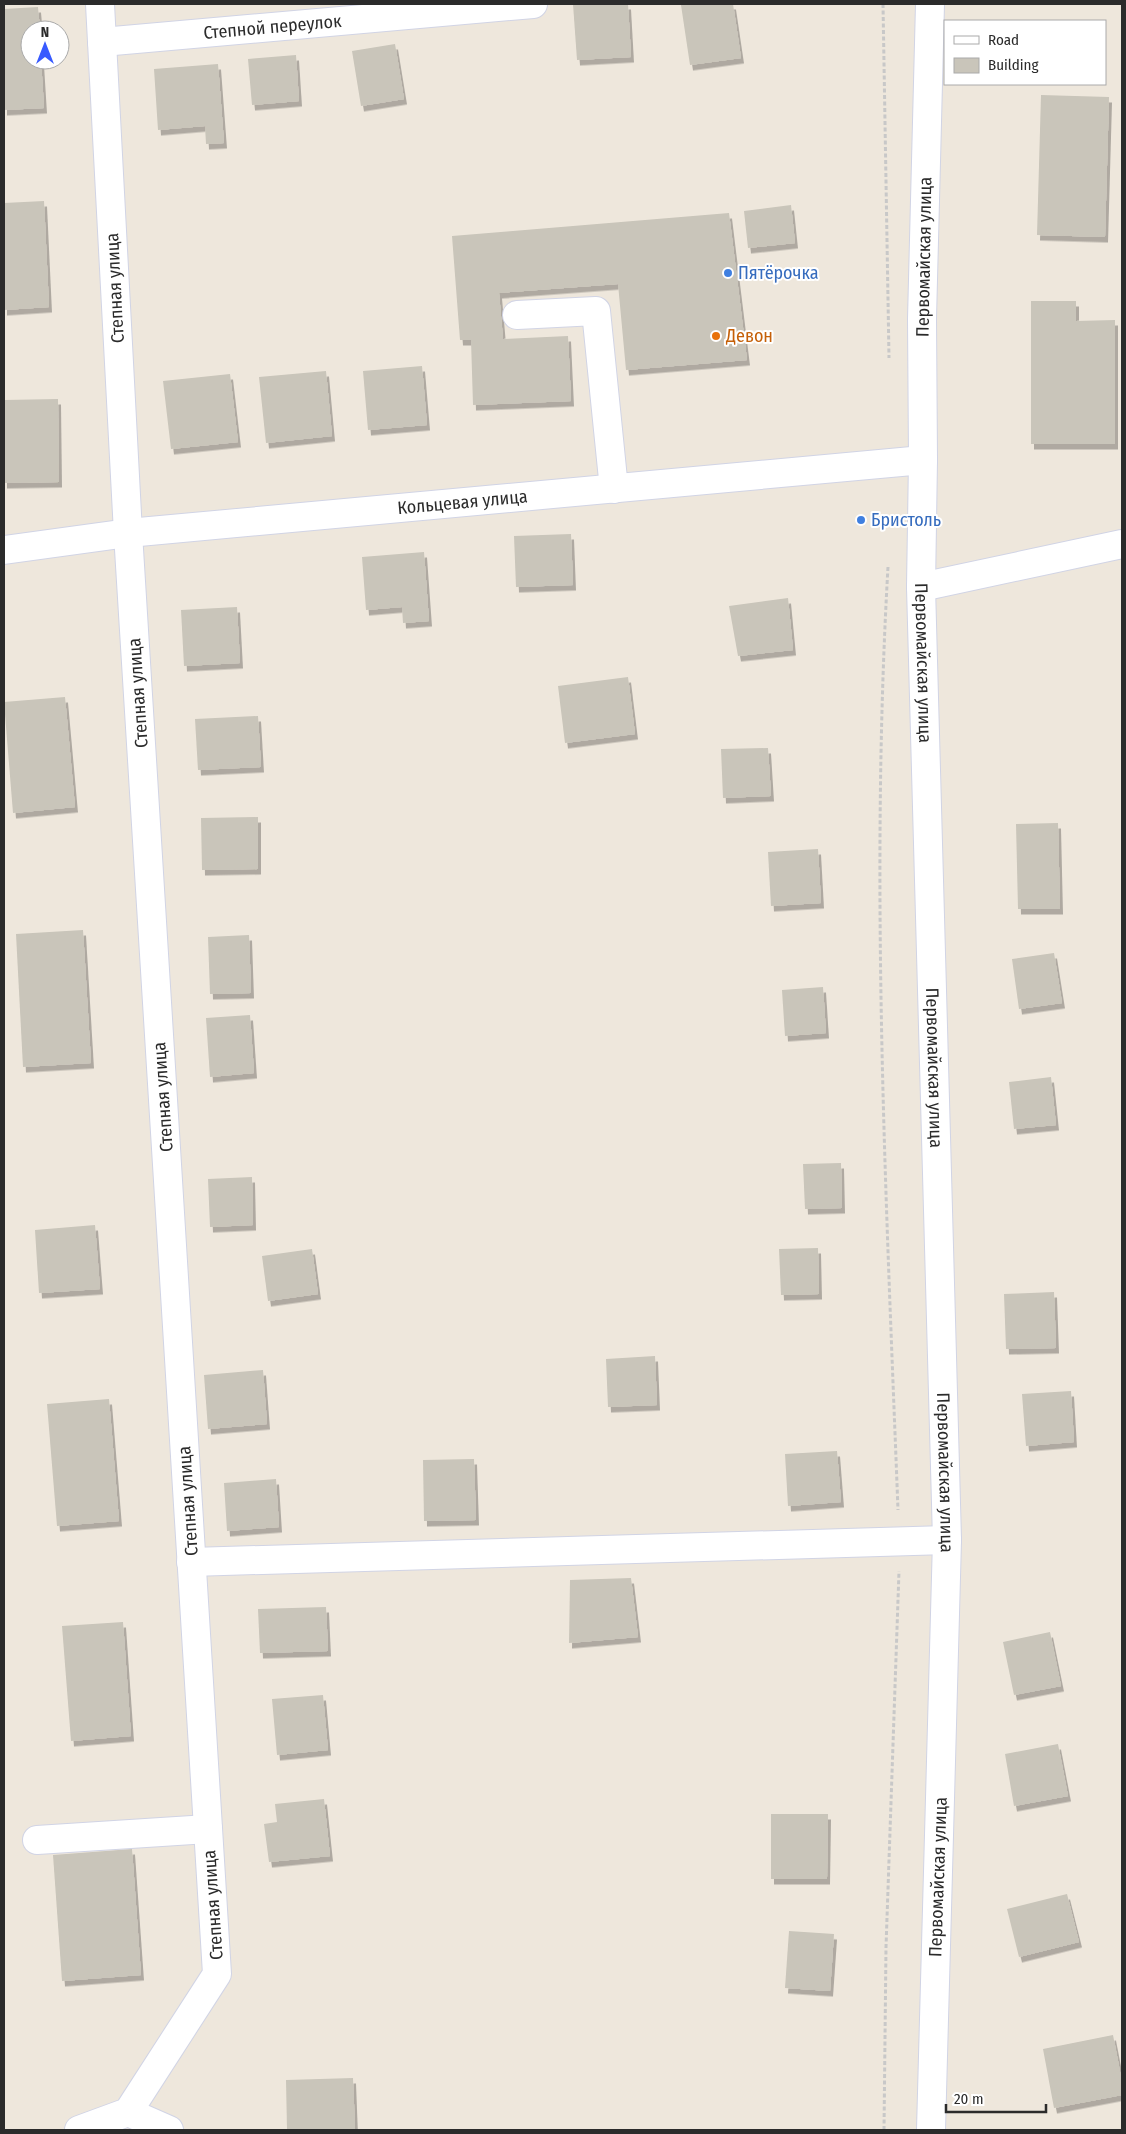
<svg xmlns="http://www.w3.org/2000/svg" width="1126" height="2134" viewBox="0 0 1126 2134" font-family="'Fira Sans Condensed',sans-serif">
<style>
.building{fill:#c9c5ba;filter:url(#shadow)}
.lines{fill:none;stroke-linecap:round;stroke-linejoin:round}
.minor-casing{stroke:#d1d4e5;stroke-width:30}
.path{stroke:#c8c8c8;stroke-width:3;stroke-dasharray:4 2.5;stroke-linecap:butt}
.minor{stroke:#fff;stroke-width:28}
.shop-dot{fill:#3f7fe0;stroke:#fff;stroke-width:2}
.food-dot{fill:#e8710a;stroke:#fff;stroke-width:2}
.labels{text-anchor:middle;dominant-baseline:central;stroke-width:4;stroke-linejoin:round;paint-order:stroke}
.street-label{font-size:18px;fill:#2b2b2b;stroke:#fff}
.shop-label{font-size:18px;fill:#366cbe;stroke:#fff;text-anchor:start}
.food-label{font-size:18px;fill:#c56008;stroke:#fff;text-anchor:start}
</style>
<defs>
<filter id="shadow"><feDropShadow dx="3" dy="5.5" stdDeviation="0" flood-color="#0004"/></filter>
</defs>
<rect width="100%" height="100%" fill="#eee7dc"/>
<!-- building -->
<g class="building">
<path d="M 573,4 L 628,4 L 631,57 L 577,60 Z"/>
<path d="M 688,4 L 733,4 L 741,58 L 690,65 L 681,5 Z"/>
<path d="M 38,7 L 40,30 L 30,30 L 30,60 L 41,60 L 44,108 L 4,110 L 4,9 Z"/>
<path d="M 395,44 L 404,99 L 361,106 L 352,51 Z"/>
<path d="M 296,55 L 299,101 L 252,105 L 248,59 Z"/>
<path d="M 218,64 L 224,143 L 206,144 L 205,126 L 158,130 L 154,69 Z"/>
<path d="M 1041,95 L 1109,97 L 1105,237 L 1037,235 Z"/>
<path d="M 44,201 L 49,307 L 4,310 L 4,203 Z"/>
<path d="M 791,205 L 795,243 L 748,248 L 744,211 Z"/>
<path d="M 729,213 L 747,360 L 626,370 L 618,284 L 499,293 L 503,339 L 568,336 L 571,401 L 473,405 L 471,340 L 460,340 L 452,236 Z"/>
<path d="M 1031,301 L 1076,301 L 1076,321 L 1115,320 L 1115,444 L 1031,444 Z"/>
<path d="M 422,366 L 427,425 L 368,430 L 363,371 Z"/>
<path d="M 326,371 L 332,436 L 266,443 L 259,377 Z"/>
<path d="M 230,374 L 238,442 L 171,449 L 163,381 Z"/>
<path d="M 58,399 L 59,482 L 4,483 L 4,400 Z"/>
<path d="M 571,534 L 573,585 L 516,587 L 514,536 Z"/>
<path d="M 424,552 L 429,621 L 403,623 L 402,607 L 366,610 L 362,557 Z"/>
<path d="M 788,598 L 793,650 L 738,656 L 729,606 Z"/>
<path d="M 237,607 L 240,663 L 184,666 L 181,610 Z"/>
<path d="M 628,677 L 635,734 L 565,743 L 558,686 Z"/>
<path d="M 65,697 L 75,807 L 13,813 L 4,702 Z"/>
<path d="M 258,716 L 261,767 L 198,770 L 195,719 Z"/>
<path d="M 768,748 L 771,796 L 723,798 L 721,749 Z"/>
<path d="M 258,817 L 258,869 L 202,870 L 201,818 Z"/>
<path d="M 1058,823 L 1060,909 L 1018,909 L 1016,824 Z"/>
<path d="M 818,849 L 821,903 L 771,906 L 768,852 Z"/>
<path d="M 83,930 L 91,1063 L 23,1067 L 16,934 Z"/>
<path d="M 249,935 L 251,993 L 210,994 L 208,937 Z"/>
<path d="M 1054,953 L 1062,1003 L 1019,1009 L 1012,959 Z"/>
<path d="M 823,987 L 826,1033 L 785,1036 L 782,990 Z"/>
<path d="M 250,1015 L 254,1073 L 210,1077 L 206,1018 Z"/>
<path d="M 1051,1077 L 1056,1125 L 1014,1129 L 1009,1082 Z"/>
<path d="M 841,1163 L 842,1208 L 805,1209 L 803,1164 Z"/>
<path d="M 252,1177 L 253,1225 L 210,1227 L 208,1179 Z"/>
<path d="M 95,1225 L 100,1289 L 39,1293 L 35,1230 Z"/>
<path d="M 818,1248 L 819,1294 L 781,1295 L 779,1249 Z"/>
<path d="M 312,1249 L 318,1294 L 268,1301 L 262,1256 Z"/>
<path d="M 1054,1292 L 1056,1348 L 1006,1349 L 1004,1294 Z"/>
<path d="M 655,1356 L 657,1405 L 608,1407 L 606,1359 Z"/>
<path d="M 263,1370 L 267,1424 L 208,1429 L 204,1375 Z"/>
<path d="M 1071,1391 L 1074,1442 L 1026,1446 L 1022,1394 Z"/>
<path d="M 109,1399 L 119,1521 L 57,1526 L 47,1404 Z"/>
<path d="M 837,1451 L 841,1502 L 788,1506 L 785,1454 Z"/>
<path d="M 474,1459 L 476,1520 L 424,1521 L 423,1460 Z"/>
<path d="M 276,1479 L 279,1527 L 227,1531 L 224,1483 Z"/>
<path d="M 631,1578 L 638,1637 L 569,1643 L 570,1580 Z"/>
<path d="M 326,1607 L 328,1651 L 260,1653 L 258,1609 Z"/>
<path d="M 123,1622 L 131,1736 L 71,1741 L 62,1626 Z"/>
<path d="M 1050,1632 L 1061,1686 L 1014,1695 L 1003,1642 Z"/>
<path d="M 323,1695 L 328,1750 L 277,1755 L 272,1699 Z"/>
<path d="M 1058,1744 L 1068,1796 L 1014,1806 L 1005,1754 Z"/>
<path d="M 324,1799 L 330,1856 L 269,1862 L 264,1824 L 277,1822 L 275,1804 Z"/>
<path d="M 771,1814 L 828,1814 L 827,1879 L 771,1879 Z"/>
<path d="M 132,1849 L 141,1975 L 62,1981 L 53,1855 Z"/>
<path d="M 1067,1894 L 1079,1942 L 1019,1957 L 1007,1909 Z"/>
<path d="M 789,1931 L 834,1934 L 830,1991 L 785,1988 Z"/>
<path d="M 1113,2035 L 1122,2082 L 1122,2095 L 1054,2108 L 1043,2049 Z"/>
<path d="M 353,2078 L 355,2130 L 287,2130 L 286,2080 Z"/>
</g>
<g class="lines">
<defs>
<g id="minor">
<path id="s1" d="M 930,4 L 922,319 L 923,460 L 921,587 L 947,1540 L 931,2130"/>
<path id="s2" d="M 102,42 L 533,4"/>
<path d="M 517,315 L 596,311 L 614,489"/>
<path id="s3" d="M 4,550 L 128,533 L 923,460"/>
<path d="M 921,587 L 1122,544"/>
<path d="M 191,1562 L 947,1540"/>
<path d="M 37,1840 L 208,1829"/>
<path d="M 128,2112 L 169,2130"/>
<path d="M 79,2130 L 128,2112 L 217,1974 L 128,533 L 100,4"/>
</g>
</defs>
<!-- minor casing -->
<use href="#minor" class="minor-casing"/>
<!-- path -->
<g class="path">
<path d="M 883,4 L 889,358"/>
<path d="M 888,567 C 870,880 886,1196 898,1510"/>
<path d="M 884,2130 L 886,1947 L 899,1571"/>
</g>
<!-- minor -->
<use href="#minor" class="minor"/>
</g>
<!-- markers -->
<g class="shop-dot">
<circle cx="728" cy="273" r="5"/>
<circle cx="861" cy="520" r="5"/>
</g>
<circle class="food-dot" cx="716" cy="336" r="5"/>
<g class="labels">
<!-- street labels -->
<g class="street-label">
<text stroke="none"><textPath href="#s2" startOffset="171">Степной переулок</textPath></text>
<text transform="translate(924 257) rotate(-89)">Первомайская улица</text>
<text transform="translate(115 288) rotate(-93)">Степная улица</text>
<text stroke="none"><textPath href="#s3" startOffset="461">Кольцевая улица</textPath></text>
<text stroke="none"><textPath href="#s1" startOffset="659">Первомайская улица</textPath></text>
<text transform="translate(138 693) rotate(-94)">Степная улица</text>
<text stroke="none"><textPath href="#s1" startOffset="1064">Первомайская улица</textPath></text>
<text transform="translate(163 1097) rotate(-94)">Степная улица</text>
<text stroke="none"><textPath href="#s1" startOffset="1469">Первомайская улица</textPath></text>
<text transform="translate(188 1501) rotate(-94)">Степная улица</text>
<text transform="translate(938 1877) rotate(-88)">Первомайская улица</text>
<text transform="translate(213 1905) rotate(-94)">Степная улица</text>
</g>
<!-- shop labels -->
<g class="shop-label">
<text x="738" y="273">Пятёрочка</text>
<text x="871" y="520">Бристоль</text>
</g>
<!-- food labels -->
<g class="food-label">
<text x="726" y="336">Девон</text>
</g>
</g>
<!-- border -->
<rect width="1126" height="2134" fill="none" stroke="#2b2b2b" stroke-width="10"/>
<!-- legend -->
<rect x="944" y="20" width="162" height="65" fill="#ffffff" stroke="#aaaaaa"/>
<rect x="954" y="36" width="25" height="8" fill="#ffffff" stroke="#aaaaaa"/>
<text x="988" y="45" font-size="15" fill="#2b2b2b">Road</text>
<rect x="954" y="58" width="25" height="15" fill="#c9c5ba" stroke="#aaaaaa"/>
<text x="988" y="70" font-size="15" fill="#2b2b2b">Building</text>
<!-- north arrow -->
<g transform="translate(45 45)"><circle r="24" fill="#ffffff" stroke="#aaaaaa"/>
<path d="M0-4L9 19L0 12L-9 19Z" fill="#385aff"/>
<text y="-8" font-size="14" font-weight="bold" text-anchor="middle" fill="#2b2b2b">N</text>
</g>
<!-- scale -->
<path d="M946 2104v8h100v-8" fill="none" stroke="#2b2b2b" stroke-width="2.5"/>
<text x="954" y="2104" font-size="15" fill="#2b2b2b" stroke="#ffffff" stroke-width="4" paint-order="stroke">20 m</text>
</svg>
